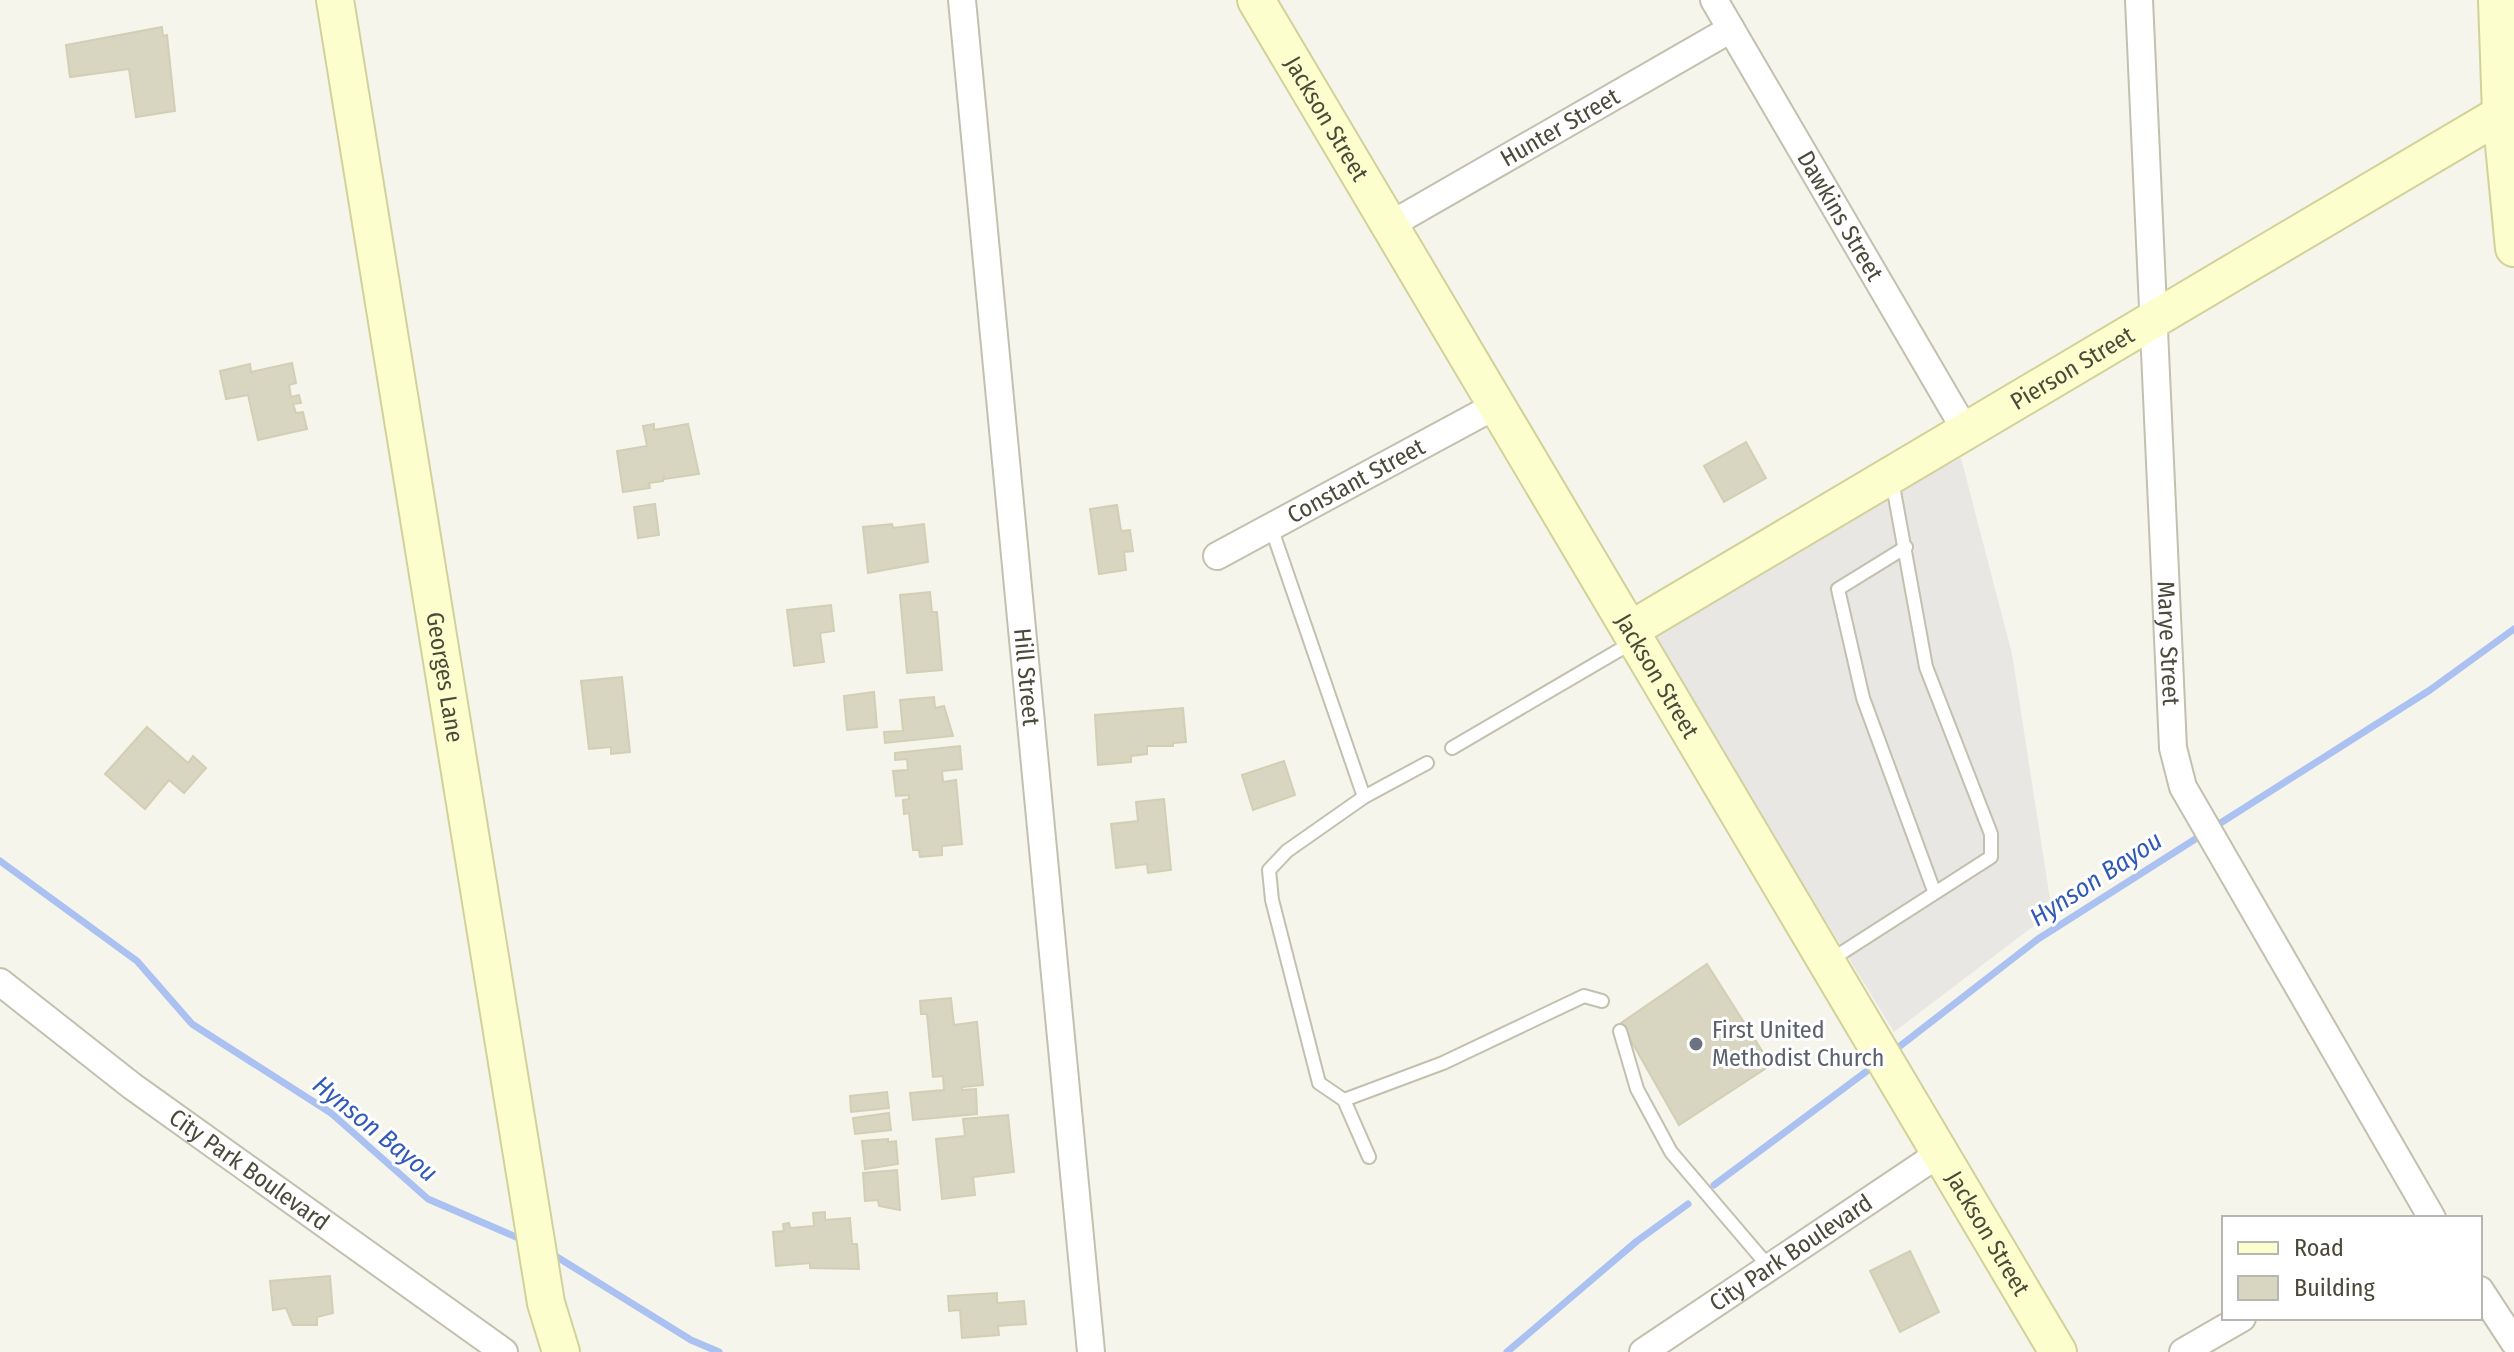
<svg xmlns="http://www.w3.org/2000/svg" width="2514" height="1352" viewBox="0 0 2514 1352" font-family="'Fira Sans Condensed',sans-serif">
<style>
.parking{fill:#e8e7e3}
.lines{fill:none;stroke-linecap:round;stroke-linejoin:round}
.stream{stroke:#aac1f1;stroke-width:7}
.building{fill:#d8d5c1;stroke:#d2cfb4;stroke-width:2}
.lane-casing{stroke:#c2c0ae;stroke-width:16}
.street-casing{stroke:#c2c0ae;stroke-width:30}
.secondary-casing{stroke:#d1d29a;stroke-width:40}
.lane{stroke:#fff;stroke-width:12}
.street{stroke:#fff;stroke-width:26}
.secondary{stroke:#fdfece;stroke-width:36}
.worship-dot{fill:#6b7280;stroke:#fff;stroke-width:3}
.labels{text-anchor:middle;dominant-baseline:central;stroke-width:6;stroke-linejoin:round;paint-order:stroke}
.street-label{font-size:24px;fill:#4b4939;stroke:#fff}
.worship-label{font-size:24px;fill:#5b616d;stroke:#fff;text-anchor:start}
.water-label{font-size:26px;font-style:italic;fill:#315ab8;stroke:#fff}
</style>
<rect width="100%" height="100%" fill="#f6f5ec"/>
<!-- parking -->
<path class="parking" d="M 1961,458 L 2012,654 L 2052,912 L 1894,1032 L 1651,636 L 1907,486 Z"/>
<g class="lines">
<!-- stream -->
<g class="stream">
<path d="M 0,861 L 137,961 L 192,1024 L 331,1113 L 428,1199 L 523,1240"/>
<path d="M 1891,1053 L 2038,939 L 2430,690 L 2514,629"/>
<path d="M 1714,1185 L 1875,1065"/>
<path d="M 549,1252 L 691,1340 L 719,1352"/>
<path d="M 1507,1352 L 1637,1241 L 1688,1204"/>
</g>
</g>
<!-- building -->
<g class="building">
<path d="M 162,27 L 163,36 L 167,35 L 175,111 L 136,117 L 129,69 L 70,77 L 66,45 Z"/>
<path d="M 292,363 L 296,383 L 289,385 L 291,397 L 299,395 L 301,403 L 293,404 L 296,413 L 303,412 L 307,429 L 258,440 L 248,395 L 226,399 L 220,371 L 250,364 L 251,372 Z"/>
<path d="M 654,424 L 654,430 L 688,424 L 699,474 L 665,479 L 664,475 L 663,481 L 649,483 L 650,488 L 623,492 L 617,451 L 647,446 L 643,426 Z"/>
<path d="M 1746,442 L 1766,478 L 1724,502 L 1704,466 Z"/>
<path d="M 655,504 L 659,535 L 638,538 L 634,507 Z"/>
<path d="M 1117,505 L 1121,531 L 1130,530 L 1133,551 L 1124,552 L 1126,570 L 1099,574 L 1090,509 Z"/>
<path d="M 892,524 L 893,528 L 924,524 L 928,562 L 868,573 L 863,527 Z"/>
<path d="M 930,592 L 932,612 L 937,612 L 942,670 L 907,673 L 900,595 Z"/>
<path d="M 831,605 L 834,631 L 820,633 L 824,662 L 794,666 L 787,610 Z"/>
<path d="M 622,677 L 630,752 L 611,754 L 611,747 L 589,749 L 581,681 Z"/>
<path d="M 874,692 L 877,727 L 847,730 L 844,696 Z"/>
<path d="M 934,697 L 935,708 L 944,706 L 953,736 L 885,743 L 884,732 L 903,731 L 900,700 Z"/>
<path d="M 1183,708 L 1186,742 L 1173,743 L 1173,746 L 1147,746 L 1147,754 L 1131,756 L 1131,762 L 1098,765 L 1095,715 Z"/>
<path d="M 147,727 L 188,763 L 193,756 L 206,768 L 184,793 L 169,780 L 145,809 L 105,774 Z"/>
<path d="M 960,746 L 962,769 L 942,771 L 943,782 L 956,780 L 962,844 L 942,846 L 942,855 L 920,857 L 919,850 L 913,850 L 909,813 L 904,814 L 903,800 L 909,799 L 909,795 L 896,796 L 893,771 L 908,770 L 907,759 L 895,760 L 895,753 Z"/>
<path d="M 1284,761 L 1295,795 L 1253,810 L 1242,775 Z"/>
<path d="M 1164,799 L 1171,870 L 1148,873 L 1147,864 L 1116,868 L 1111,824 L 1138,821 L 1136,802 Z"/>
<path d="M 1707,964 L 1771,1065 L 1679,1125 L 1621,1023 Z"/>
<path d="M 951,998 L 954,1025 L 977,1022 L 983,1085 L 962,1087 L 962,1090 L 976,1089 L 977,1114 L 913,1120 L 910,1093 L 944,1090 L 943,1076 L 933,1077 L 927,1014 L 921,1014 L 920,1001 Z"/>
<path d="M 887,1092 L 889,1108 L 851,1112 L 850,1096 Z"/>
<path d="M 889,1113 L 891,1130 L 855,1134 L 853,1118 Z"/>
<path d="M 1008,1115 L 1014,1172 L 973,1177 L 975,1195 L 942,1199 L 936,1139 L 965,1136 L 963,1119 Z"/>
<path d="M 888,1139 L 888,1142 L 896,1141 L 898,1164 L 865,1169 L 862,1141 Z"/>
<path d="M 897,1170 L 900,1210 L 879,1206 L 878,1200 L 865,1201 L 863,1173 Z"/>
<path d="M 825,1212 L 825,1220 L 850,1218 L 852,1244 L 857,1244 L 859,1269 L 810,1268 L 810,1263 L 776,1266 L 773,1232 L 784,1231 L 783,1224 L 789,1223 L 790,1228 L 814,1226 L 813,1213 Z"/>
<path d="M 1910,1251 L 1939,1312 L 1900,1332 L 1870,1271 Z"/>
<path d="M 330,1276 L 333,1313 L 317,1317 L 317,1325 L 293,1325 L 286,1308 L 273,1310 L 270,1281 Z"/>
<path d="M 997,1293 L 997,1303 L 1024,1301 L 1026,1324 L 998,1326 L 999,1335 L 962,1338 L 960,1310 L 949,1311 L 948,1296 Z"/>
</g>
<g class="lines">
<defs>
<g id="lane">
<path d="M 1271,527 L 1364,797 L 1287,851 L 1269,870 L 1272,900 L 1319,1083 L 1344,1100 L 1369,1157"/>
<path d="M 1906,547 L 1838,589 L 1863,698 L 1934,891"/>
<path d="M 1452,748 L 1633,642"/>
<path d="M 1364,797 L 1427,763"/>
<path d="M 1829,961 L 1991,857 L 1991,834 L 1926,667 L 1892,480"/>
<path d="M 1620,1031 L 1637,1089 L 1671,1152 L 1769,1267"/>
<path d="M 1344,1100 L 1443,1063 L 1584,996 L 1602,1001"/>
</g>
<g id="street">
<path id="s1" d="M 962,0 L 1091,1352"/>
<path id="s2" d="M 1714,0 L 1967,433"/>
<path id="s3" d="M 2139,0 L 2173,748 L 2183,787 L 2432,1218"/>
<path id="s4" d="M 1390,225 L 1731,29"/>
<path id="s5" d="M 1217,556 L 1495,406"/>
<path id="s6" d="M 0,982 L 132,1086 L 504,1352"/>
<path d="M 2480,1290 L 2514,1342"/>
<path id="s7" d="M 1643,1352 L 1940,1153"/>
<path d="M 2183,1352 L 2242,1318"/>
</g>
<g id="secondary">
<path id="s8" d="M 335,0 L 546,1303 L 561,1352"/>
<path id="s9" d="M 1256,0 L 2058,1352"/>
<path d="M 2497,0 L 2501,114 L 2514,248"/>
<path id="s10" d="M 1630,630 C 1921,460 2210,285 2501,114"/>
</g>
</defs>
<!-- lane casing -->
<use href="#lane" class="lane-casing"/>
<!-- street casing -->
<use href="#street" class="street-casing"/>
<!-- secondary casing -->
<use href="#secondary" class="secondary-casing"/>
<!-- lane -->
<use href="#lane" class="lane"/>
<!-- street -->
<use href="#street" class="street"/>
<!-- secondary -->
<use href="#secondary" class="secondary"/>
</g>
<!-- markers -->
<circle class="worship-dot" cx="1696" cy="1044" r="8"/>
<g class="labels">
<!-- street labels -->
<g class="street-label">
<text stroke="none"><textPath href="#s9" startOffset="138">Jackson Street</textPath></text>
<text stroke="none"><textPath href="#s4" startOffset="196">Hunter Street</textPath></text>
<text stroke="none"><textPath href="#s2" startOffset="250">Dawkins Street</textPath></text>
<text stroke="none"><textPath href="#s10" startOffset="514">Pierson Street</textPath></text>
<text stroke="none"><textPath href="#s5" startOffset="158">Constant Street</textPath></text>
<text stroke="none"><textPath href="#s3" startOffset="644">Marye Street</textPath></text>
<text stroke="none"><textPath href="#s1" startOffset="680">Hill Street</textPath></text>
<text stroke="none"><textPath href="#s9" startOffset="786">Jackson Street</textPath></text>
<text stroke="none"><textPath href="#s8" startOffset="686">Georges Lane</textPath></text>
<text stroke="none"><textPath href="#s6" startOffset="312">City Park Boulevard</textPath></text>
<text stroke="none"><textPath href="#s9" startOffset="1434">Jackson Street</textPath></text>
<text stroke="none"><textPath href="#s7" startOffset="178">City Park Boulevard</textPath></text>
</g>
<!-- worship labels -->
<g class="worship-label">
<text x="1712" y="1030">First United<tspan x="1712" dy="28">Methodist Church</tspan></text>
</g>
<!-- water labels -->
<g class="water-label">
<text transform="translate(2096 879) rotate(-33)">Hynson Bayou</text>
<text transform="translate(375 1129) rotate(39)">Hynson Bayou</text>
</g>
</g>
<!-- legend -->
<rect x="2222" y="1216" width="260" height="104" fill="#ffffff" stroke="#b7b6b0" stroke-width="2"/>
<rect x="2238" y="1242" width="40" height="12" fill="#fdfece" stroke="#b7b6b0" stroke-width="2"/>
<text x="2294" y="1256" font-size="24" fill="#4b4939">Road</text>
<rect x="2238" y="1276" width="40" height="24" fill="#d8d5c1" stroke="#b7b6b0" stroke-width="2"/>
<text x="2294" y="1296" font-size="24" fill="#4b4939">Building</text>
</svg>
